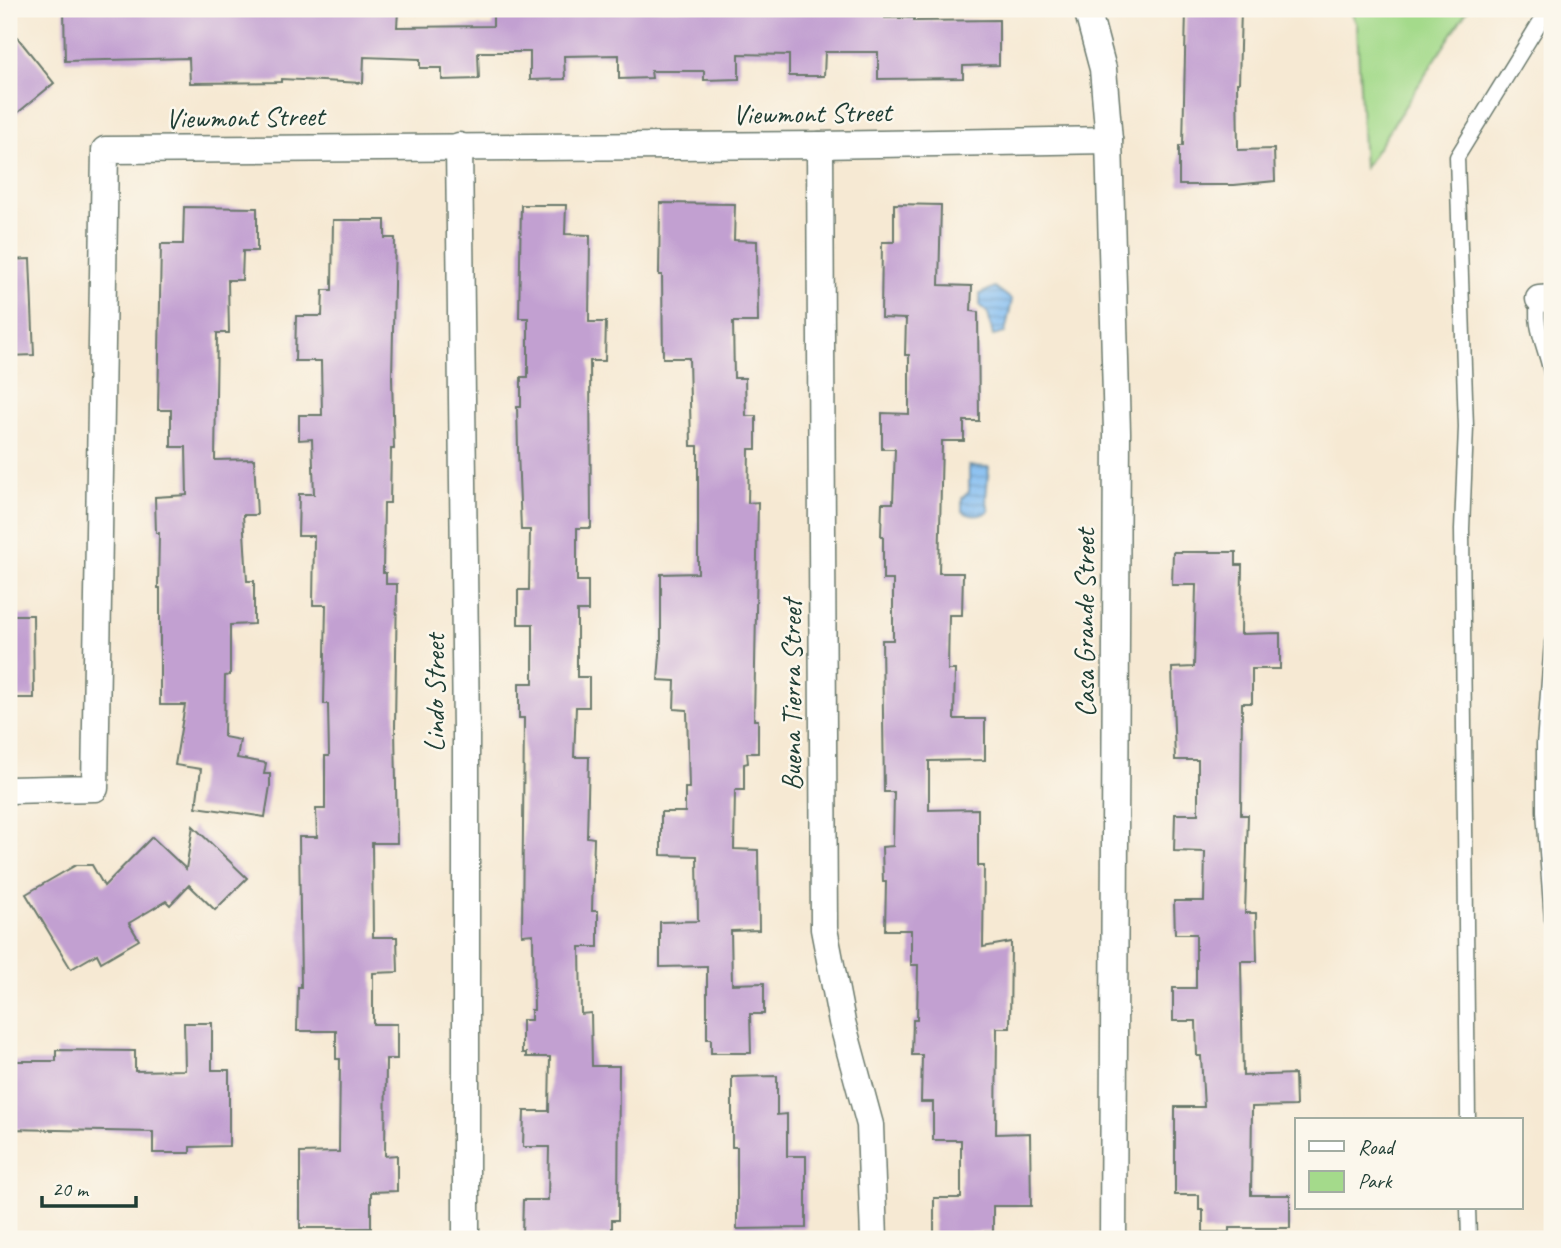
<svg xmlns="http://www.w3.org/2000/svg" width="1561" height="1248" viewBox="0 0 1561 1248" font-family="Caveat,sans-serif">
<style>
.green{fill:#a4da8b;stroke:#628c60;stroke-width:2}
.water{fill:url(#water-rules);stroke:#4f7c93;stroke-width:2}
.building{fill:#c2a0d1}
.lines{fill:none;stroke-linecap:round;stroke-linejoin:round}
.service-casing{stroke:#6a796c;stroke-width:17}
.minor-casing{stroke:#6a796c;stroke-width:29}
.service{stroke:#fff;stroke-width:14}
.minor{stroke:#fff;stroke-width:26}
.labels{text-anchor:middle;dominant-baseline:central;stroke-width:5;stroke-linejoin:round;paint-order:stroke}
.street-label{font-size:28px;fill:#1f3d34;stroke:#fbf7ec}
</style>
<defs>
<pattern id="water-rules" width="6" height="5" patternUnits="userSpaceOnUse" patternTransform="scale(1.75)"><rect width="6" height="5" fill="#7fbbf2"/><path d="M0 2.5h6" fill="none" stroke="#6799c5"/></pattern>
</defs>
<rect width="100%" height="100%" fill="#fbf7ec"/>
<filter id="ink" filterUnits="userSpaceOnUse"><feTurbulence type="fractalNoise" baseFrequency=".0143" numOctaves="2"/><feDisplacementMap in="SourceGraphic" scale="14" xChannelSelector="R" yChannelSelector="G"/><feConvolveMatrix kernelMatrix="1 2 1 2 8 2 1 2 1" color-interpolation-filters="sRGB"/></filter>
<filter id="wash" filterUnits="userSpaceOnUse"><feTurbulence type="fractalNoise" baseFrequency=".00686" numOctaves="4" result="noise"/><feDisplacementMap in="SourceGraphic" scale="28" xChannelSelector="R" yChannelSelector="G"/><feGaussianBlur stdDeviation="1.57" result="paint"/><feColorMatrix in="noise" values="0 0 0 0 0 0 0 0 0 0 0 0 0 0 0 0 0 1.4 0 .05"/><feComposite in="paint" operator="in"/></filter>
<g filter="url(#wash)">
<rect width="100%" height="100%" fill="#f6e9d3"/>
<!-- green -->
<path class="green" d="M 1350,9 L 1468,9 L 1364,169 L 1357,25 Z"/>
<!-- water -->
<g class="water">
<path d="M 995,287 L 1012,300 L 1005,333 L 993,336 L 988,313 L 980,306 L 980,294 Z"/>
<path d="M 969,466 L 989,467 L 986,498 L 989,511 C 980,517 971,517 962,511 L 962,498 L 969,492 Z"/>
</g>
<g id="blocks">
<!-- building -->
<g class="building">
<path d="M 64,9 L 398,11 L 397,27 L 493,26 L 493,9 L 885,9 L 885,18 L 914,18 L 914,21 L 999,20 L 999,65 L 963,66 L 963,78 L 878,79 L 878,52 L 825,52 L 824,76 L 789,76 L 789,55 L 739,54 L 739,79 L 704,80 L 704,71 L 651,71 L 652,78 L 619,79 L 619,55 L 564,56 L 565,79 L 530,80 L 530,52 L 478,52 L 479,79 L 442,80 L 442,68 L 420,68 L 420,59 L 364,57 L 363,83 L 281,79 L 281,82 L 190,83 L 189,58 L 65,61 Z"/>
<path d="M 1186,9 L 1241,9 L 1239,83 L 1237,83 L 1238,150 L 1274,149 L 1275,181 L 1234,185 L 1179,185 L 1179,146 L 1183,146 Z"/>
<path d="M 9,27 L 54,83 L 9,120 Z"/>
<path d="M 660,203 L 735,204 L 734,240 L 757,241 L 758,322 L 733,322 L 734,378 L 745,378 L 746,416 L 756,416 L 756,449 L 749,449 L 748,503 L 758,502 L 754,720 L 758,720 L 758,753 L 747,753 L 748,763 L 744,764 L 744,790 L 735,790 L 734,849 L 758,850 L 759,930 L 731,931 L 732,984 L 764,983 L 764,1014 L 750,1014 L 751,1053 L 711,1053 L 711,1039 L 707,1039 L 707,966 L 660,967 L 660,922 L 698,921 L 697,856 L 661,855 L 661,812 L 685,812 L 685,788 L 689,788 L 687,710 L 674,709 L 675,681 L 658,680 L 661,640 L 661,574 L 698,573 L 698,446 L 691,446 L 689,358 L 663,358 L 662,275 L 659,275 Z"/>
<path d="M 894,204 L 941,205 L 939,285 L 972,286 L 971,311 L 978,312 L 979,421 L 964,421 L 964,441 L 942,441 L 939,573 L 963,573 L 962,615 L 949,615 L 948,670 L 955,670 L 954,719 L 985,719 L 985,760 L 929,761 L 929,810 L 978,809 L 978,866 L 984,866 L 983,947 L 1011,942 L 1010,1028 L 997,1028 L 996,1134 L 1030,1133 L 1031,1206 L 993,1206 L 993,1232 L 934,1233 L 934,1198 L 961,1198 L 961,1140 L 933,1140 L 933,1102 L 921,1102 L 922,1055 L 912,1055 L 913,1020 L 917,1020 L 918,965 L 911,965 L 911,930 L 885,930 L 886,882 L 883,882 L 882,847 L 893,846 L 894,792 L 884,792 L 882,640 L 893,640 L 893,580 L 883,580 L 883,536 L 881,536 L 882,503 L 893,503 L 895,449 L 882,449 L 882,413 L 909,414 L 909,355 L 905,355 L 906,319 L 881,318 L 882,242 L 894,242 Z"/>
<path d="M 521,205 L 566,205 L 565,234 L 590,235 L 589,322 L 606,322 L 605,361 L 590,361 L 591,528 L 577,528 L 577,581 L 588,581 L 588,611 L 577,611 L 577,677 L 589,677 L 589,707 L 576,707 L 574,757 L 589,757 L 587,837 L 594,838 L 592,911 L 598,911 L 598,947 L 580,947 L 581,1014 L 591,1013 L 592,1066 L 619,1066 L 618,1220 L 612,1220 L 612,1235 L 522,1235 L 523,1200 L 548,1200 L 549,1147 L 523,1147 L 524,1111 L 549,1111 L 550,1057 L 526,1057 L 526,1053 L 522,1053 L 522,1020 L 531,1020 L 531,1010 L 534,1010 L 533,934 L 522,935 L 524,718 L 519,718 L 519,683 L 533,683 L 533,624 L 518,624 L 518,590 L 529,590 L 530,530 L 521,530 L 518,450 L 517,407 L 521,407 L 521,377 L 528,377 L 528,318 L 519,318 Z"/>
<path d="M 184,207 L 257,208 L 257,251 L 243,251 L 242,280 L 228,280 L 229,333 L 217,333 L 215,460 L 254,459 L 257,515 L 243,515 L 247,581 L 254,581 L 254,624 L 230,625 L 230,675 L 225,676 L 224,737 L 240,740 L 237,758 L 266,763 L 264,774 L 270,774 L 270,786 L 265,817 L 196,807 L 201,769 L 175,765 L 185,705 L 160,705 L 160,588 L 158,588 L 159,533 L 156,533 L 155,497 L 187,495 L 186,447 L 171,447 L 171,410 L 158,410 L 161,244 L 183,244 Z"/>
<path d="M 333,220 L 385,220 L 385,238 L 395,238 L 392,378 L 394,449 L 391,449 L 390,503 L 384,503 L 383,573 L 386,573 L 386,584 L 397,584 L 395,727 L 397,843 L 372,843 L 373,937 L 397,937 L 398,972 L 373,973 L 373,1024 L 397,1024 L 397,1059 L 386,1059 L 385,1156 L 397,1155 L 397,1191 L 371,1192 L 371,1228 L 300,1228 L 300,1153 L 339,1152 L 340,1059 L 336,1059 L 336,1031 L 297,1031 L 298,987 L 301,987 L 299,837 L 317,837 L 316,809 L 325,809 L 325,756 L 329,756 L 328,704 L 324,704 L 326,605 L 313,605 L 314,536 L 298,536 L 299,494 L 314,494 L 312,439 L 299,440 L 299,415 L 322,415 L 321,361 L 295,361 L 296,316 L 322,316 L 323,290 L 332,290 Z"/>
<path d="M 30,259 L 34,355 L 9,356 L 9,260 Z"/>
<path d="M 1173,552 L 1236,552 L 1236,565 L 1242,565 L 1241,634 L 1280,633 L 1280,669 L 1252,669 L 1252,703 L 1242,703 L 1241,815 L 1248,815 L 1245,913 L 1256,913 L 1257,961 L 1241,961 L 1243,1076 L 1295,1074 L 1296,1106 L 1252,1107 L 1251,1195 L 1290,1195 L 1290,1228 L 1229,1228 L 1229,1232 L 1203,1232 L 1203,1210 L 1199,1210 L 1199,1195 L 1175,1195 L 1175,1107 L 1204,1107 L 1201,1056 L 1197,1056 L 1196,1021 L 1173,1021 L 1173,988 L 1196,988 L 1196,934 L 1175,934 L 1174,901 L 1204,901 L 1205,852 L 1174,851 L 1175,814 L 1198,814 L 1198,760 L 1175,760 L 1172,668 L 1194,667 L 1196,585 L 1172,585 Z"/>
<path d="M 9,615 L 33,615 L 34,698 L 9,698 Z"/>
<path d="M 193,826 L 247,878 L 215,910 L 189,885 L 170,905 L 166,901 L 129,923 L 139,940 L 101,962 L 97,954 L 71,969 L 26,894 L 76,865 L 92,865 L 104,886 L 152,837 L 186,869 Z"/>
<path d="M 184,1023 L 212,1023 L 212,1070 L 229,1070 L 229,1146 L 190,1147 L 190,1153 L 153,1153 L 153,1132 L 9,1129 L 9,1061 L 56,1061 L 56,1050 L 135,1051 L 135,1071 L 185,1070 Z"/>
<path d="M 777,1076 L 777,1115 L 787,1114 L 787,1156 L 806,1156 L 806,1228 L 737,1229 L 737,1147 L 732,1147 L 732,1077 Z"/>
</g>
</g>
</g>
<g filter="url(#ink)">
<use href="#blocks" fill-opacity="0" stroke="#6a796c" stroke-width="2"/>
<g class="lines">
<defs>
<g id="service">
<path d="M 1539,299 C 1531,325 1549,353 1552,379"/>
<path d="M 1552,642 L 1544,744 L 1544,811 L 1552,920"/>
<path d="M 1468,1120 L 1462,529 L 1466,427 L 1457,157 L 1548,9"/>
<path d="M 1468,1208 L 1469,1239"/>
</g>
<g id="minor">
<path d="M 1087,9 L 1103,69 L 1109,140 L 1117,432 L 1113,1239"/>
<path d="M 820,145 L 824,929 L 842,1022 L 870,1125 L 874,1239"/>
<path d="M 459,146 L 466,733 L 466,1239"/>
<path d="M 1539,299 L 1552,298"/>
<path d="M 9,790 L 95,788 L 105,150 L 820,145 L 1109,140"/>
</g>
</defs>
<!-- service casing -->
<use href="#service" class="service-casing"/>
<!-- minor casing -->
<use href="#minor" class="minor-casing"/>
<!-- service -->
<use href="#service" class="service"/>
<!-- minor -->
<use href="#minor" class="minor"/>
</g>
</g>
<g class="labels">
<!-- street labels -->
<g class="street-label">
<text transform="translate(812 113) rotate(-1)">Viewmont Street</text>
<text transform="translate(245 117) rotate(-1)">Viewmont Street</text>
<text transform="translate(1084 623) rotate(-90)">Casa Grande Street</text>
<text transform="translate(434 693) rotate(-90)">Lindo Street</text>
<text transform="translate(791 695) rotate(-90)">Buena Tierra Street</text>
</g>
</g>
<!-- margin -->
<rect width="1561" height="1248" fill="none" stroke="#fbf7ec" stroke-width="35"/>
<!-- legend -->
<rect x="1295" y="1118" width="228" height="91" fill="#fbf7ec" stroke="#a3ada2" stroke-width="2"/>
<rect x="1309" y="1141" width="35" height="10" fill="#ffffff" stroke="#a3ada2" stroke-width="2"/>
<text x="1358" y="1154" font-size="21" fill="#1f3d34">Road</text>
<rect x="1309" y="1171" width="35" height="21" fill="#a4da8b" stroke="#a3ada2" stroke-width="2"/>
<text x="1358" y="1188" font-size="21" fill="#1f3d34">Park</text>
<!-- scale -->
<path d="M42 1196v10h94v-10" fill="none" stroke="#1f3d34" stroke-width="3.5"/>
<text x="52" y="1196" font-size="21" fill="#1f3d34" stroke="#fbf7ec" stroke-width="5" paint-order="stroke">20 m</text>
</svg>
